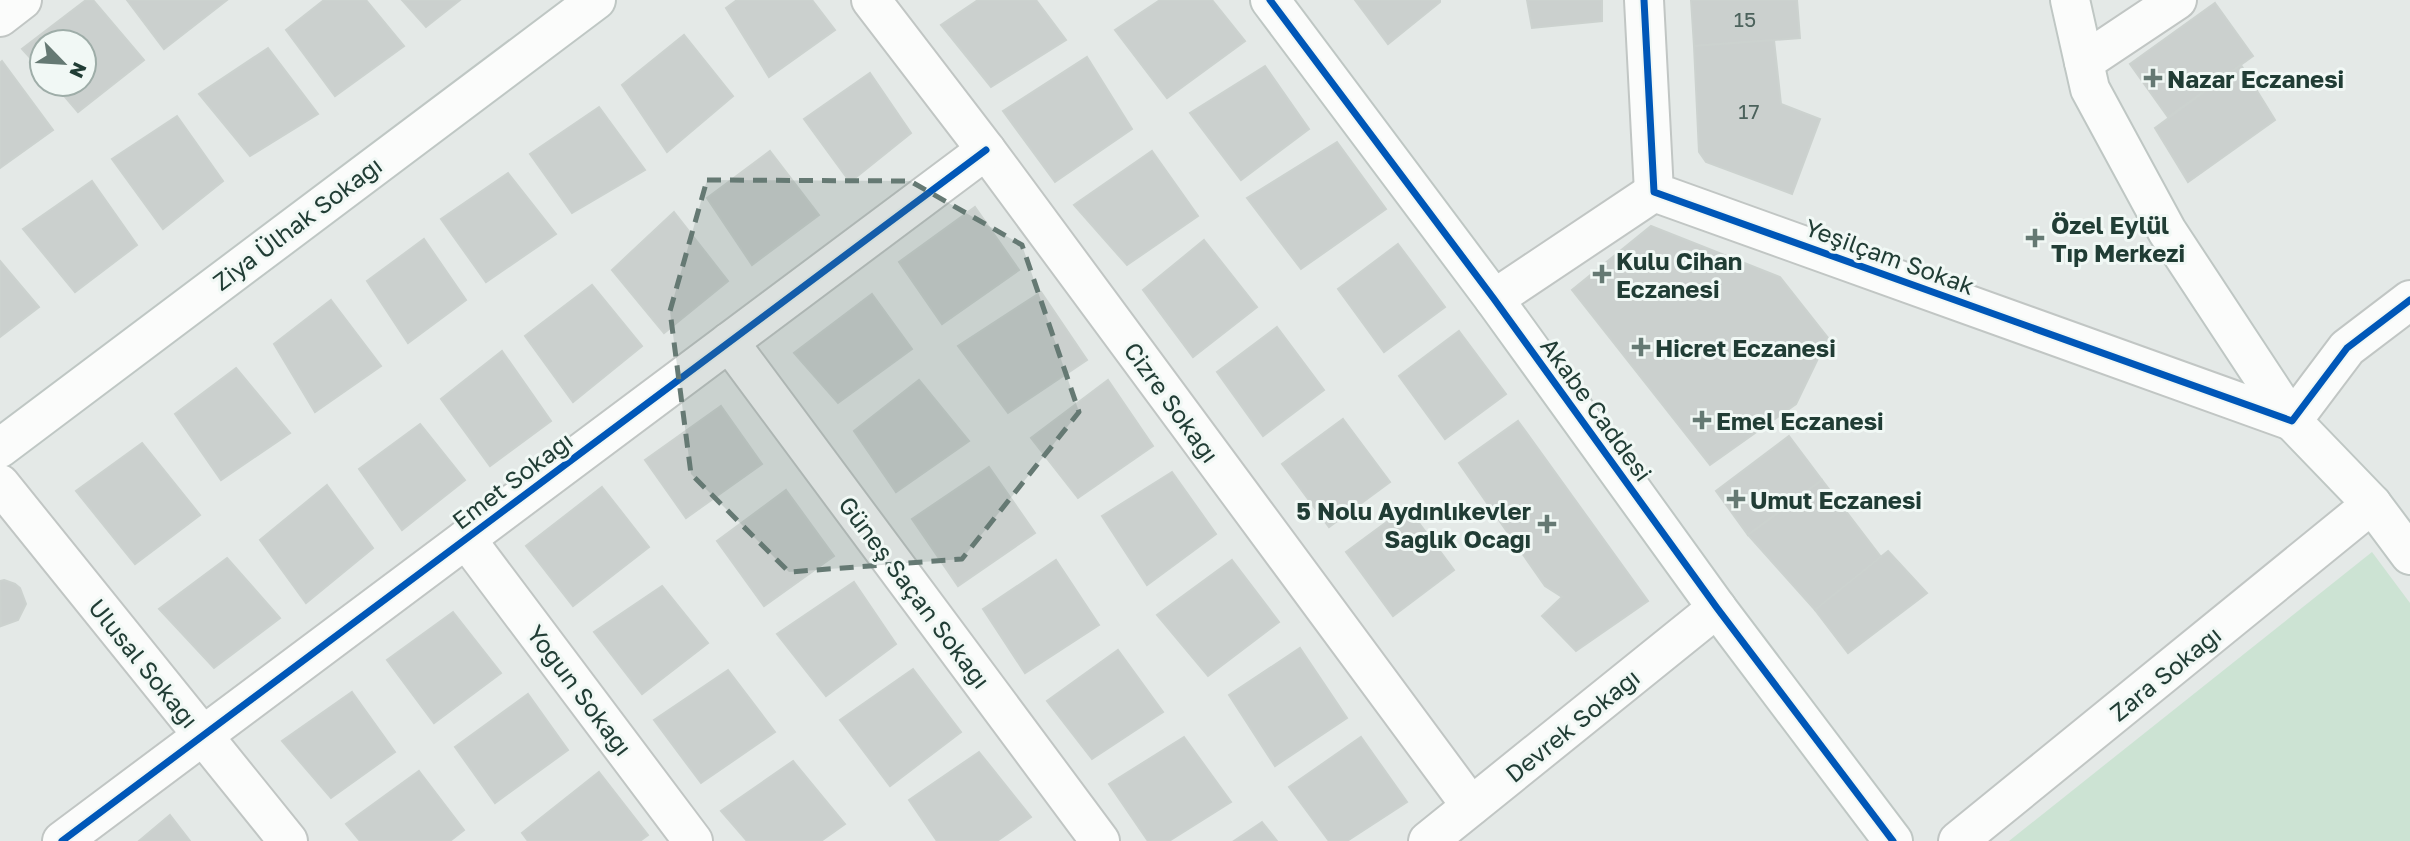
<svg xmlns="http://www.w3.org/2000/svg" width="2410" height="841" viewBox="0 0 2410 841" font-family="'Golos Text',sans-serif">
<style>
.green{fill:#cce3d3}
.building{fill:#cbd0ce;stroke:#ccd2cf;stroke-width:2}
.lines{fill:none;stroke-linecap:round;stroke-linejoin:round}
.street-casing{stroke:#c1c6c4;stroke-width:42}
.secondary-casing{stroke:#bfc7c4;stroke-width:42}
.street{stroke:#fbfcfb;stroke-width:38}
.secondary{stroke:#fbfcfb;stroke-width:38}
.cycleway-casing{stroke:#f1f8f5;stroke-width:11}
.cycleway{stroke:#0057b8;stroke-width:7}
.marked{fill:#657973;fill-opacity:0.2;stroke:#657973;stroke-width:5;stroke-dasharray:14 9;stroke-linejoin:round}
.poi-dot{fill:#657973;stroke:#f1f8f5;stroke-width:2.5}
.labels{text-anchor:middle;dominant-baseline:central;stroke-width:6;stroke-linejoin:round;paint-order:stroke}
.number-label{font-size:21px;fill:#4c625c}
.poi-label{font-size:24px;font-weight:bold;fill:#213d35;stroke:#f1f8f5;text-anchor:start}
.street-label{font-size:24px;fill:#213d35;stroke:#f1f8f5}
</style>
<rect width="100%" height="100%" fill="#e4e9e7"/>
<!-- green -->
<path class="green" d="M 2372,552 L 2410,603 L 2410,841 L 2009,841 Z"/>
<!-- building -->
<g class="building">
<path d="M 86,0 L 93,0 L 144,60 L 78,112 L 54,84 L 84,84 L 84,42 L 42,42 L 42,71 L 22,49 Z"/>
<path d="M 127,0 L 227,0 L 164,49 Z"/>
<path d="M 324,0 L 366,0 L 404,46 L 335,96 L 286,30 Z"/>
<path d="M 402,0 L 460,0 L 426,27 Z"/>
<path d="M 737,0 L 812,0 L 835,30 L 769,77 L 726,8 Z"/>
<path d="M 978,0 L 1036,0 L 1066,40 L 991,87 L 941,25 Z"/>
<path d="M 1160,0 L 1212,0 L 1245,41 L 1167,98 L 1115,30 Z"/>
<path d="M 1355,0 L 1440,0 L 1440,2 L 1388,44 Z"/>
<path d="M 1527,0 L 1602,0 L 1602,21 L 1532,28 Z"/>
<path d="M 1691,0 L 1797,0 L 1800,38 L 1694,46 Z"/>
<path d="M 2215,3 L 2253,56 L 2168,117 L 2130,64 Z"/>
<path d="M 684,35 L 733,96 L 667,152 L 622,85 Z"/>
<path d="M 1774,40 L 1781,104 L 1820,119 L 1792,194 L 1706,162 L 1699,152 L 1694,46 Z"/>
<path d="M 268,48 L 318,114 L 250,156 L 199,94 Z"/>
<path d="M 1087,57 L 1132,129 L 1055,182 L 1003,111 Z"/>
<path d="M 2,61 L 53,130 L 0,168 L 0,63 Z"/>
<path d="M 2241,65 L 2275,120 L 2188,182 L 2155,128 Z"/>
<path d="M 1265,66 L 1309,129 L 1241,180 L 1190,113 Z"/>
<path d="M 870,73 L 911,133 L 850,182 L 804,119 Z"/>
<path d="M 599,107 L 645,170 L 572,213 L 530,154 Z"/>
<path d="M 177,116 L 223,181 L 163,229 L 112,159 Z"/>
<path d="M 1337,142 L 1386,209 L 1301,269 L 1247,198 Z"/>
<path d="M 770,151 L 819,215 L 752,265 L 707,198 Z"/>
<path d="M 1152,151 L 1198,216 L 1127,265 L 1074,205 Z"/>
<path d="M 508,173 L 556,234 L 486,282 L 441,219 Z"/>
<path d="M 92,181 L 137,245 L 75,292 L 23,229 Z"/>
<path d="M 975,207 L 1019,270 L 942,324 L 899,262 Z"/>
<path d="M 674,212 L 728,281 L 664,333 L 612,270 Z"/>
<path d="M 1651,226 L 1780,277 L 1828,338 L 1796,404 L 1710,465 L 1572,290 Z"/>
<path d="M 424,239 L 466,300 L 408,343 L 367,281 Z"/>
<path d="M 1204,240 L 1257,307 L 1193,357 L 1143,290 Z"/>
<path d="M 1398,244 L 1445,307 L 1384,352 L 1338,289 Z"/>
<path d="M 0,261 L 39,307 L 0,337 Z"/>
<path d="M 592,285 L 642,346 L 573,402 L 525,336 Z"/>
<path d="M 1041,292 L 1087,360 L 1008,413 L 958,346 Z"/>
<path d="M 872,294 L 912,349 L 838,403 L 794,353 Z"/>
<path d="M 331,300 L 381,366 L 315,412 L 274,344 Z"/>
<path d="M 1277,327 L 1324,390 L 1263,436 L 1217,372 Z"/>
<path d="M 1459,331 L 1506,394 L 1445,439 L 1399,376 Z"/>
<path d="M 502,351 L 551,421 L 490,466 L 441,399 Z"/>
<path d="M 236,368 L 290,433 L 221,480 L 175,414 Z"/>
<path d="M 919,380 L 969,441 L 896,492 L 854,431 Z"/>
<path d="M 1108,380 L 1153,446 L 1078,498 L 1031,438 Z"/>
<path d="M 721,406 L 762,464 L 686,518 L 645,460 Z"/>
<path d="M 1343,419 L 1390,482 L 1329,527 L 1282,464 Z"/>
<path d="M 1518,421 L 1648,601 L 1576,651 L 1542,616 L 1562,597 L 1545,586 L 1459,463 Z"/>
<path d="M 420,424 L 465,480 L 402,530 L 359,469 Z"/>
<path d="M 1789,436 L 1822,480 L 1748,535 L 1716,491 Z"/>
<path d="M 142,443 L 200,515 L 135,564 L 76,491 Z"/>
<path d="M 989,467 L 1035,533 L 958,586 L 912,519 Z"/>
<path d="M 1172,472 L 1216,534 L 1147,585 L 1102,516 Z"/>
<path d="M 1822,480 L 1881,557 L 1815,610 L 1748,535 Z"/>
<path d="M 327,485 L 373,548 L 306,603 L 260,540 Z"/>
<path d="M 602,487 L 649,547 L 573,606 L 526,546 Z"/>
<path d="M 786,490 L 834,556 L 764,606 L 717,541 Z"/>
<path d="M 1407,507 L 1454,570 L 1393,616 L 1346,552 Z"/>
<path d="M 1888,551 L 1927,593 L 1848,653 L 1815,610 Z"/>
<path d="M 227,558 L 280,618 L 214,668 L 159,609 Z"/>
<path d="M 1056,560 L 1099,625 L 1025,673 L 983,609 Z"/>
<path d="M 1232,560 L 1279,622 L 1208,676 L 1157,615 Z"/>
<path d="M 4,580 L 15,584 L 20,588 L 26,604 L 18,620 L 1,626 L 0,581 Z"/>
<path d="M 854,582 L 896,644 L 826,696 L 777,634 Z"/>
<path d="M 662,586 L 708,643 L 642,694 L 594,632 Z"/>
<path d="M 453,612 L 501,673 L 434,723 L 387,660 Z"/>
<path d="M 1300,648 L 1347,718 L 1275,766 L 1229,695 Z"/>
<path d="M 1118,650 L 1163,712 L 1092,759 L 1047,701 Z"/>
<path d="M 913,669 L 961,732 L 890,786 L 840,720 Z"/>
<path d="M 728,670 L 775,732 L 701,783 L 654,720 Z"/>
<path d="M 352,692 L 395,752 L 331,798 L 282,741 Z"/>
<path d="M 528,694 L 568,750 L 495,803 L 455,747 Z"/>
<path d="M 1184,737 L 1231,802 L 1169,841 L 1148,841 L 1109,784 Z"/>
<path d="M 1361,737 L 1407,802 L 1347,841 L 1329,841 L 1289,787 Z"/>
<path d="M 979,752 L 1031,817 L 997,841 L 937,841 L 909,800 Z"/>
<path d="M 793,761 L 845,824 L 821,841 L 747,841 L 721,811 Z"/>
<path d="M 419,771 L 464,830 L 450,841 L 360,841 L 346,824 Z"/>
<path d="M 599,772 L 648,835 L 640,841 L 528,841 L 522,833 Z"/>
<path d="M 170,815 L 190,841 L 139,841 Z"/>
<path d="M 1262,822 L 1277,841 L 1234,841 Z"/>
</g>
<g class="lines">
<defs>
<g id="street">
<path d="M 871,0 L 986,150 L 1471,806"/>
<path d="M 1644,0 L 1654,192 L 2292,421 L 2347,348 L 2410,300"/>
<path d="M 0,17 L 22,0"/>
<path d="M 2084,62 L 2177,0"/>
<path d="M 1494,299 L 1654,192"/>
<path d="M 729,342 L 1100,841"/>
<path d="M 0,484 L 288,841"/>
<path d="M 466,539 L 693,841"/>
<path d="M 62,841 L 986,150"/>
<path d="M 1428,841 L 1717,608"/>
<path d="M 1958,841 L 2372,504"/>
</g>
<g id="secondary">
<path d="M 1270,0 L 1494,299 L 1717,608 L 1893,841"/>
<path d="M 2070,0 L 2090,89 L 2167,231 L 2292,421 L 2372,504 L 2410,555"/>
<path d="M 0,448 L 596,0"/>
</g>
</defs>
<!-- street casing -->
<use href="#street" class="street-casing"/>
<!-- secondary casing -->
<use href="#secondary" class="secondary-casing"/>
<!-- street -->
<use href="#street" class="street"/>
<!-- secondary -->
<use href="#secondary" class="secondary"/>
<defs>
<g id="cycleway">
<path d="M 1270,0 L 1494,299 L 1717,608 L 1893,841"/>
<path d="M 1644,0 L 1654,192 L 2292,421 L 2347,348 L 2410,300"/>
<path d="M 62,841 L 986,150"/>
</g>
</defs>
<!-- cycleway casing -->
<use href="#cycleway" class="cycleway-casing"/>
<!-- cycleway -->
<use href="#cycleway" class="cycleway"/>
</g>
<!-- marked area -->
<path class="marked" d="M 707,180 L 910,181 L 1022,245 L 1079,412 L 962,559 L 789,572 L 691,474 L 670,311 Z"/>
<!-- markers -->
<g class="poi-dot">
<path d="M2149.5 67.5h7v7h7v7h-7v7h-7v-7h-7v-7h7z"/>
<path d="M2031.5 227.5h7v7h7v7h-7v7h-7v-7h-7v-7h7z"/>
<path d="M1598.5 263.5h7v7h7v7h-7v7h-7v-7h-7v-7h7z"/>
<path d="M1637.5 336.5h7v7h7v7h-7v7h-7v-7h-7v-7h7z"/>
<path d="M1698.5 409.5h7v7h7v7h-7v7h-7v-7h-7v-7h7z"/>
<path d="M1732.5 488.5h7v7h7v7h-7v7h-7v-7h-7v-7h7z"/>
<path d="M1543.5 513.5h7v7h7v7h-7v7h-7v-7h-7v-7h7z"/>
</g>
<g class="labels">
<!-- number labels -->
<g class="number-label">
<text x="1745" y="19">15</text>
<text x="1749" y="111">17</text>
</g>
<!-- poi labels -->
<g class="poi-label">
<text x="2167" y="78">Nazar Eczanesi</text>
<text x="2051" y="224">Özel Eylül<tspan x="2051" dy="28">Tıp Merkezi</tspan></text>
<text x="1616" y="260">Kulu Cihan<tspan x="1616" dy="28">Eczanesi</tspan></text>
<text x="1655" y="347">Hicret Eczanesi</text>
<text x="1716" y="420">Emel Eczanesi</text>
<text x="1750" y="499">Umut Eczanesi</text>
<text x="1531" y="510" text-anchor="end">5 Nolu Aydınlıkevler<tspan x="1531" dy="28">Sağlık Ocağı</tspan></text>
</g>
<!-- street labels -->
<g class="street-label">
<text transform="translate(297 223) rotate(-37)">Ziya Ülhak Sokağı</text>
<text transform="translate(1890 256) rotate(20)">Yeşilçam Sokak</text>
<text transform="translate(1172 402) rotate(54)">Cizre Sokağı</text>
<text transform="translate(1597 409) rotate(54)">Akabe Caddesi</text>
<text transform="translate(512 480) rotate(-37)">Emet Sokağı</text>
<text transform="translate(915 592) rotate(53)">Güneş Saçan Sokağı</text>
<text transform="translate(144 663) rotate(51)">Ulusal Sokağı</text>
<text transform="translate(2165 673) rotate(-39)">Zara Sokağı</text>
<text transform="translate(580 690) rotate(53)">Yoğun Sokağı</text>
<text transform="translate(1572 725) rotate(-39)">Devrek Sokağı</text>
</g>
</g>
<!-- north arrow -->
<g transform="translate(63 63) rotate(115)"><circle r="33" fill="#f1f8f5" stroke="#9eada8" stroke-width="2"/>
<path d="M0-5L12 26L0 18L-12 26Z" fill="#657973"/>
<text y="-10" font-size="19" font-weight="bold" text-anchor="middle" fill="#213d35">N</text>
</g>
</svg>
